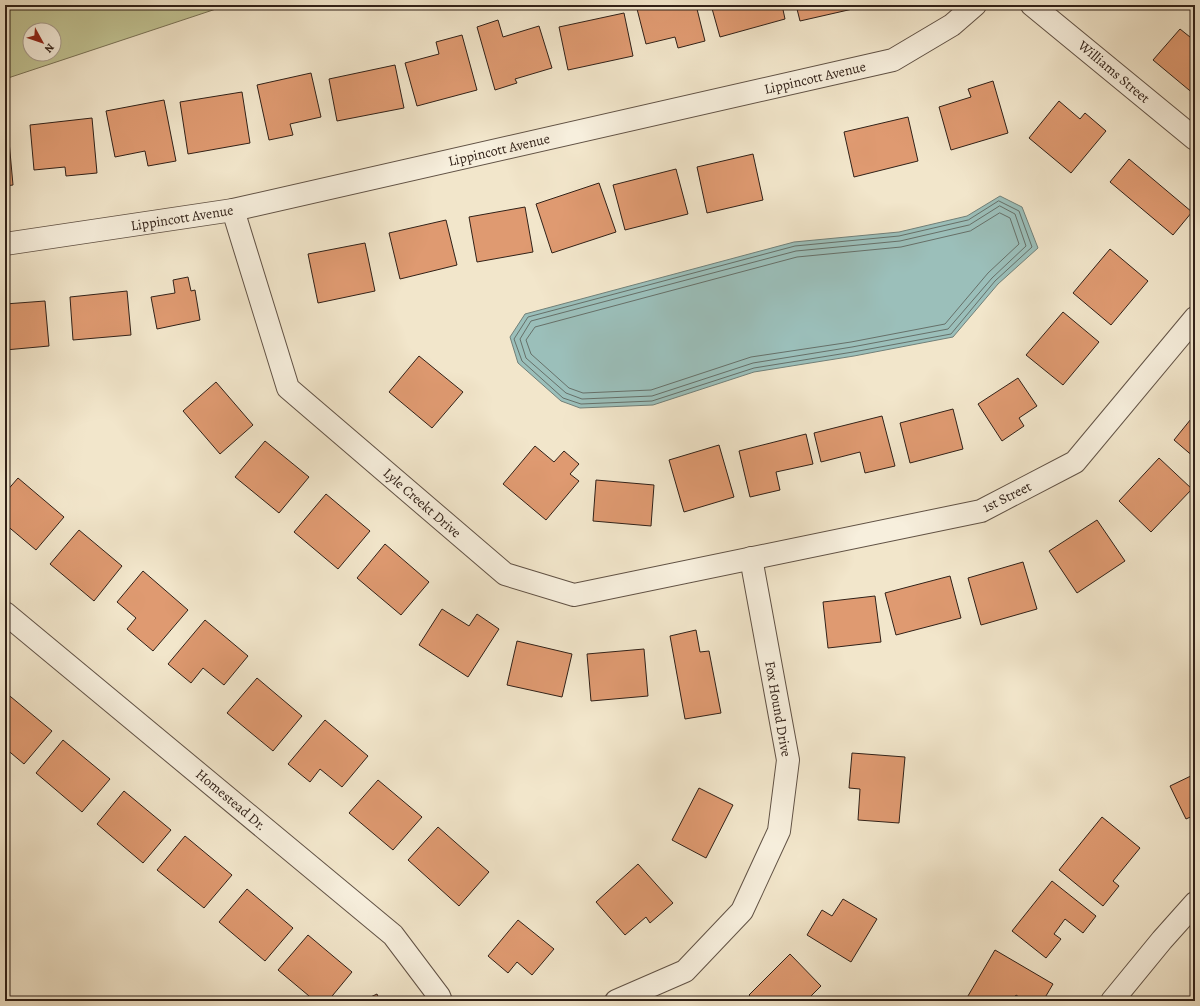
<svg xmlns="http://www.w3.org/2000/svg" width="1200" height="1006" viewBox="0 0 1200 1006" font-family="Alegreya,serif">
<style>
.green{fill:#c1c393;stroke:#797256;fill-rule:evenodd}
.water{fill:#9bbfba;stroke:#718079}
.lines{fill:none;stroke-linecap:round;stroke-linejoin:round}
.shore{stroke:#667069;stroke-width:1}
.building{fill:#df9a71;stroke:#312118}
.street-casing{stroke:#615245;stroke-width:24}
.street{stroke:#f7efdd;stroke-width:22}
.labels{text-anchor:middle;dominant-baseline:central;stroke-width:3;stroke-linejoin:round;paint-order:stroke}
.street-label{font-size:14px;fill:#312118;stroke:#f7efdd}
</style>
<rect width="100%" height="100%" fill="#f2e6cb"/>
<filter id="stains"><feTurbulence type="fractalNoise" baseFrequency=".005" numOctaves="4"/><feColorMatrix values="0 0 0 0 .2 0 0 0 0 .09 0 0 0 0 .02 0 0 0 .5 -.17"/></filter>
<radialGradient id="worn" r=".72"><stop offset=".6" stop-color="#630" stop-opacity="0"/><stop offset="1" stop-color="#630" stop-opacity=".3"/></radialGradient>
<!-- green -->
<path class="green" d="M 5,5 L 228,5 L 5,79 ZM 30,30 L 54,30 L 54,54 L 30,54 Z"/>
<!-- water -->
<path class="water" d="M 1000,196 L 1022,207 L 1038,248 L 998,284 L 953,337 L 854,356 L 754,372 L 653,405 L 580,408 L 561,401 L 518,363 L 510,337 L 525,314 L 794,242 L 899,232 L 967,216 Z"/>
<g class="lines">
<!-- shore -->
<g class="shore">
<path d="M 999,201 L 1019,211 L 1032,247 L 995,281 L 951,334 L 853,352 L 754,368 L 652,401 L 581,404 L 563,398 L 522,361 L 514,339 L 528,317 L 795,246 L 899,236 L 968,220 Z"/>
<path d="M 1000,206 L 1015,214 L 1026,246 L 992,278 L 948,329 L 852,347 L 753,363 L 652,396 L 582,399 L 566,393 L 526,358 L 520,339 L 531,321 L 796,251 L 900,241 L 969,225 Z"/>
<path d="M 1000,213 L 1010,218 L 1019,244 L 988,273 L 945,324 L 851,342 L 751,357 L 651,390 L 583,393 L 569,388 L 531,354 L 526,340 L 535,327 L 797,257 L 901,247 L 970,231 Z"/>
</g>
</g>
<!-- building -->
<g class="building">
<path d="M 636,5 L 696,5 L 705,41 L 678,48 L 675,37 L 646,44 Z"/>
<path d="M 711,5 L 782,5 L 785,19 L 720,37 Z"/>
<path d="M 796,5 L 857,5 L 857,8 L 800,21 Z"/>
<path d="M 624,13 L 633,56 L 568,70 L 559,27 Z"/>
<path d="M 498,20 L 503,37 L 539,26 L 552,68 L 515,79 L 517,83 L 495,90 L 477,27 Z"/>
<path d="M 1180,29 L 1195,41 L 1195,95 L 1153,60 Z"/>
<path d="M 462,35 L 477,90 L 417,106 L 405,63 L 439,54 L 436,42 Z"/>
<path d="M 395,65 L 404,108 L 337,121 L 329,79 Z"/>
<path d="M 311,73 L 321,117 L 290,124 L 293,135 L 269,140 L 257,85 Z"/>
<path d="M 993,81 L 1008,133 L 951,150 L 939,107 L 971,97 L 968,89 Z"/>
<path d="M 242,92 L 250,143 L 188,154 L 180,102 Z"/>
<path d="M 164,100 L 176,161 L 148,166 L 145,151 L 115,157 L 106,111 Z"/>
<path d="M 1059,101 L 1080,119 L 1085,113 L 1106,131 L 1071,173 L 1029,138 Z"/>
<path d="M 908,117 L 918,161 L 854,177 L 844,132 Z"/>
<path d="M 92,118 L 97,173 L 66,176 L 65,167 L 34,170 L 30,125 Z"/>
<path d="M 5,141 L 9,141 L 13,185 L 5,186 Z"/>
<path d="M 753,154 L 763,200 L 707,213 L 697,167 Z"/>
<path d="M 1129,159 L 1192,212 L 1173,235 L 1110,182 Z"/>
<path d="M 676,169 L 688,214 L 625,230 L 613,185 Z"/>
<path d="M 599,183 L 616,232 L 552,253 L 536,204 Z"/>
<path d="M 525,207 L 533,252 L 477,262 L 469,217 Z"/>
<path d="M 446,220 L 457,265 L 400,279 L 389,233 Z"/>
<path d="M 365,243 L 375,291 L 318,303 L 308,254 Z"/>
<path d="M 1110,249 L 1148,281 L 1111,325 L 1073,293 Z"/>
<path d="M 188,277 L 191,291 L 195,290 L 200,320 L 157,329 L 151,297 L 175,293 L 173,280 Z"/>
<path d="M 127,291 L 131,335 L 73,340 L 70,297 Z"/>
<path d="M 45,301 L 49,346 L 5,350 L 5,304 Z"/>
<path d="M 1063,312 L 1099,342 L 1063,385 L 1026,355 Z"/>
<path d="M 419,356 L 463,392 L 432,428 L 389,392 Z"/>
<path d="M 1018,378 L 1037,406 L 1019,418 L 1024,426 L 1002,441 L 978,404 Z"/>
<path d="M 216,382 L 253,425 L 220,454 L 183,411 Z"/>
<path d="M 953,409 L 963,449 L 910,463 L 900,423 Z"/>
<path d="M 1195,414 L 1195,458 L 1174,440 Z"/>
<path d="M 882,416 L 895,466 L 865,473 L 860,452 L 821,462 L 814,433 Z"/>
<path d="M 806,434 L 813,464 L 776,472 L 780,490 L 750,497 L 739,451 Z"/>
<path d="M 265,441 L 309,477 L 279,513 L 235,477 Z"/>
<path d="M 719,445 L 734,497 L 684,512 L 669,460 Z"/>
<path d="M 535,446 L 554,462 L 564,451 L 579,464 L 570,474 L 579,481 L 546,520 L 503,484 Z"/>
<path d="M 1159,458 L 1192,489 L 1151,532 L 1119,501 Z"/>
<path d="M 18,478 L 64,517 L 36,550 L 5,524 L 5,493 Z"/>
<path d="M 596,480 L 654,485 L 651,526 L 593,521 Z"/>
<path d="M 326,494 L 370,531 L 338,569 L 294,532 Z"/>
<path d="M 1097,520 L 1125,561 L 1077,593 L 1049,551 Z"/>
<path d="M 79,530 L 122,566 L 94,601 L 50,564 Z"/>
<path d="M 385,544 L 429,582 L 401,615 L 357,578 Z"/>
<path d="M 1023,562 L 1037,609 L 981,625 L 968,578 Z"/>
<path d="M 143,571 L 188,610 L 153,651 L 127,629 L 136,618 L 117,602 Z"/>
<path d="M 950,576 L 961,618 L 896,635 L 885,593 Z"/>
<path d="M 875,596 L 881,642 L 828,648 L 823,602 Z"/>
<path d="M 442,609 L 469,626 L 477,614 L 499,629 L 468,677 L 419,645 Z"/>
<path d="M 205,620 L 248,656 L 224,685 L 203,668 L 191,683 L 168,664 Z"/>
<path d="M 696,630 L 700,652 L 709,651 L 721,713 L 685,719 L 670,636 Z"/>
<path d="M 517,641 L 572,654 L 562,697 L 507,685 Z"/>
<path d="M 644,649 L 648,696 L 591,701 L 587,654 Z"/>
<path d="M 257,678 L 302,716 L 273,751 L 227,713 Z"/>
<path d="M 5,692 L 52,731 L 24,764 L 5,748 Z"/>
<path d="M 325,720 L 368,756 L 342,787 L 320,769 L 310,782 L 288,764 Z"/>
<path d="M 63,740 L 110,779 L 82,812 L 36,773 Z"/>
<path d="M 852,753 L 905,757 L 899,823 L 858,820 L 860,789 L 849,788 Z"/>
<path d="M 1195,774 L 1195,815 L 1186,819 L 1170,786 Z"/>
<path d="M 378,780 L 422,817 L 393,850 L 349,813 Z"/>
<path d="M 699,788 L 733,805 L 706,858 L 672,840 Z"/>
<path d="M 124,791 L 171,830 L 143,863 L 97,824 Z"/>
<path d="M 1102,817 L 1140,848 L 1113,881 L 1119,886 L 1103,906 L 1059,870 Z"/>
<path d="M 438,827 L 489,872 L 459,906 L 408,860 Z"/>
<path d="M 185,836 L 232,875 L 204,908 L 157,870 Z"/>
<path d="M 638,864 L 673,903 L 650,923 L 646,917 L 625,935 L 596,902 Z"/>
<path d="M 1052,881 L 1096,916 L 1083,933 L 1065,919 L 1054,934 L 1061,939 L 1046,958 L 1012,931 Z"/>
<path d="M 247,889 L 293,928 L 265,961 L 219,922 Z"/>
<path d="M 843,899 L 877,919 L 851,962 L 807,935 L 822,910 L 832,916 Z"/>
<path d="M 518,920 L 554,949 L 532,975 L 517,962 L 508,973 L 488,956 Z"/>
<path d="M 308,935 L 352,972 L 328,1001 L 315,1001 L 278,970 Z"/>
<path d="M 995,950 L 1053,984 L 1043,1001 L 1025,1001 L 1016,995 L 1012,1001 L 965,1001 Z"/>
<path d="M 790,954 L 821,986 L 806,1001 L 754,1001 L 749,995 Z"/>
<path d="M 377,994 L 380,1001 L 362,1001 Z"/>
</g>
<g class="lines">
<defs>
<g id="street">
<path d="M 1032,5 L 1195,139"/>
<path d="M 233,210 L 288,388 L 505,574 L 574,595 L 981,511 L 1075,462 L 1195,318"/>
<path d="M 5,244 L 233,210 L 893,60 L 952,25 L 975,5"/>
<path d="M 5,613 L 393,935 L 439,996 L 441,1001"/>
<path d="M 616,1001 L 685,971 L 742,911 L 779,831 L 788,760 L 751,558"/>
<path d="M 1112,1001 L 1162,940 L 1195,903"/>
</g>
</defs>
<!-- street casing -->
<use href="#street" class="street-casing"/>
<!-- street -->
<use href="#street" class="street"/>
</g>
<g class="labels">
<!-- street labels -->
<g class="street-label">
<text transform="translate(1114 72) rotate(40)">Williams Street</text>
<text transform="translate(815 78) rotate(-13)">Lippincott Avenue</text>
<text transform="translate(499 150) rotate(-13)">Lippincott Avenue</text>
<text transform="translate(182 218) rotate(-9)">Lippincott Avenue</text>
<text transform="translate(1007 497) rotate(-26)">1st Street</text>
<text transform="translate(422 503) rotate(41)">Lyle Creekt Drive</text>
<text transform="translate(778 709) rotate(80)">Fox Hound Drive</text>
<text transform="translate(231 800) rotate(40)">Homestead Dr.</text>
</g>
</g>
<!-- margin -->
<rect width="1200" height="1006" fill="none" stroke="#f2e6cb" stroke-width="20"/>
<rect x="6" y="6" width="1188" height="994" fill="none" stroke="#312118" stroke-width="2"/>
<rect x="10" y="10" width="1180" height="986" fill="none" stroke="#312118"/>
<!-- north arrow -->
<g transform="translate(42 42) rotate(130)"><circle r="19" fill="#f7efdd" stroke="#a89d8e"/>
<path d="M0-3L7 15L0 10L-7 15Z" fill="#8f2418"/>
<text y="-6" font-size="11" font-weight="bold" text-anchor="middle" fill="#312118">N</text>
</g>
<rect width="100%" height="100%" filter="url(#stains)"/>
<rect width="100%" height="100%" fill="url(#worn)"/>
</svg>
